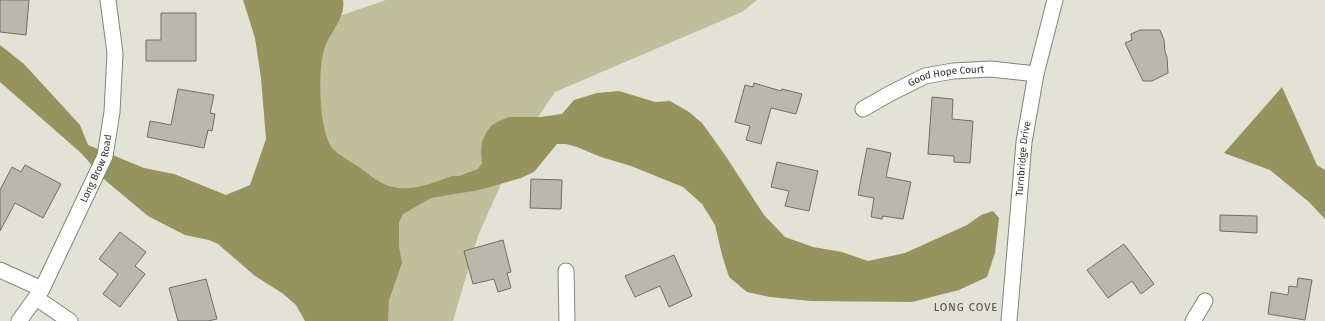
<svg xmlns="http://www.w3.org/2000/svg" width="1325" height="321" viewBox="0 0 1325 321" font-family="'Fira Sans',sans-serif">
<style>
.green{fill:#c0bf9c}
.water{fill:#97935e}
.building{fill:#b8b8ad;stroke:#6e6e63}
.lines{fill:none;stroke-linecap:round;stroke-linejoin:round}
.minor-casing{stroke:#838378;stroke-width:17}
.minor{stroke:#fff;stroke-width:15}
.labels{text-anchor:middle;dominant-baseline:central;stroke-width:4;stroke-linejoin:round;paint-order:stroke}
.street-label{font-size:10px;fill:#32322d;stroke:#e2e2d6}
.neighbourhood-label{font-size:11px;letter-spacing:1px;fill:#4d4c43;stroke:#e2e2d6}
</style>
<rect width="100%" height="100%" fill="#e2e2d6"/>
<!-- green -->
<path class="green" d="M 386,0 L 757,0 L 742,12 L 555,92 L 516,150 L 478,236 L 453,321 L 323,321 L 305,28 Z"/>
<!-- water -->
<g class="water">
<path d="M 243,0 L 343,0 C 346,17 330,33 325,47 C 317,67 319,131 332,148 C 338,155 352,162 359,167 C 367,173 374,179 382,183 C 404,195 430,184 452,176 L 459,176 L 478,169 L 482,163 L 481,152 L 482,142 L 486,133 L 491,126 L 499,121 L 509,117 L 540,117 L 562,114 L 574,100 L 597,93 L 619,91 L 655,102 L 670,101 L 689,112 L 702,123 L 725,155 L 764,215 L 785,237 L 813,247 L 842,252 L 868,261 L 905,253 L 967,225 L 981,215 L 993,211 L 999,218 L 995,253 L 987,277 L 959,290 L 912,302 L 811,301 L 770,297 L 747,292 L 729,277 L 722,255 L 715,225 L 702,204 L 683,187 L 631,166 L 601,157 L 577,147 L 566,144 L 557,144 L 534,172 L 521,178 L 479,190 L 431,198 L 403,214 L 399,223 L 399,246 L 402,263 L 389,300 L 388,321 L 305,321 L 296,305 L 282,293 L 255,276 L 218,244 L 209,240 L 185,235 L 148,216 L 106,181 L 81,153 L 0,82 L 0,45 L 24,64 L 80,125 L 88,145 L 144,168 L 174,174 L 226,195 L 250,185 L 266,139 L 261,78 L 255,38 Z"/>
<path d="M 1282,87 L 1317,165 L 1325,170 L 1325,219 L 1309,202 L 1270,170 L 1224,153 Z"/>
</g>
<!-- building -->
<g class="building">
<path d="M 0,0 L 29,0 L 26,35 L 0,32 Z"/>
<path d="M 161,13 L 196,13 L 196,61 L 146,61 L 146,40 L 161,40 Z"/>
<path d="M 1140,30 L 1160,30 L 1164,40 L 1165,52 L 1167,57 L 1168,73 L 1152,81 L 1143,81 L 1125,43 L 1132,40 L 1131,34 Z"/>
<path d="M 754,83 L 781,91 L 782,89 L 802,94 L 796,114 L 771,108 L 761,144 L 746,140 L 750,126 L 735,122 L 745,85 L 753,87 Z"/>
<path d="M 178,89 L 214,95 L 210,113 L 215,114 L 212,131 L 208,130 L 204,148 L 147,137 L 150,121 L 171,125 Z"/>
<path d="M 932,97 L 953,99 L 952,119 L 973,121 L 970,163 L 954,162 L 954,156 L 928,154 Z"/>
<path d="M 867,148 L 891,153 L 886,177 L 911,182 L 903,219 L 883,216 L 882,219 L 871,217 L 874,198 L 858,195 Z"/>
<path d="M 777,162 L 818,171 L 809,211 L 785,206 L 789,191 L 771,187 Z"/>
<path d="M 25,165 L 61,184 L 43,218 L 15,203 L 0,231 L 0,190 L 12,167 L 21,172 Z"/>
<path d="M 531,179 L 562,180 L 561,209 L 530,208 Z"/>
<path d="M 1220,215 L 1257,216 L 1257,233 L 1220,231 Z"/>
<path d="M 120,232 L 146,252 L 135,266 L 145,274 L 120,307 L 103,294 L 118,274 L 99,259 Z"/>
<path d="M 503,240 L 511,272 L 507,273 L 511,288 L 498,292 L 494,279 L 473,284 L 464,251 Z"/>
<path d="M 1124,244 L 1154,284 L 1141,294 L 1132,281 L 1108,298 L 1087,270 Z"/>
<path d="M 674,255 L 692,296 L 669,307 L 660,286 L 635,297 L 625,276 Z"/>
<path d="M 1298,278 L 1312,280 L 1305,320 L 1268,314 L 1271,292 L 1288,295 L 1289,286 L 1297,287 Z"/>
<path d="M 206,279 L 217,319 L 208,321 L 178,321 L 169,288 Z"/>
</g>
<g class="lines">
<defs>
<g id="minor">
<path id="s1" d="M 863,109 L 889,94 L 925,76 L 953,71 L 991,69 L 1036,74"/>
<path d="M 0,270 L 42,289"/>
<path d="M 566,271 L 567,321"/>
<path d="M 36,298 L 70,321"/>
<path id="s2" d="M 19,321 L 42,289 L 105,156 L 112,112 L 115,53 L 108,0"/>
<path id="s3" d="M 1009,321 L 1024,142 L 1036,74 L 1055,0"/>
<path d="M 1193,321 L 1205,301"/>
</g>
</defs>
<!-- minor casing -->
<use href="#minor" class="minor-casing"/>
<!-- minor -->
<use href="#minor" class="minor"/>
</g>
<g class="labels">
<!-- street labels -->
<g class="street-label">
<text stroke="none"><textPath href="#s1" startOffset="91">Good Hope Court</textPath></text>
<text stroke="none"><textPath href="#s3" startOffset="163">Turnbridge Drive</textPath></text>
<text stroke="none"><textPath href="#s2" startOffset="172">Long Brow Road</textPath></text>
</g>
<!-- neighbourhood labels -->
<g class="neighbourhood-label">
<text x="966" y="307">LONG COVE</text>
</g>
</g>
</svg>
